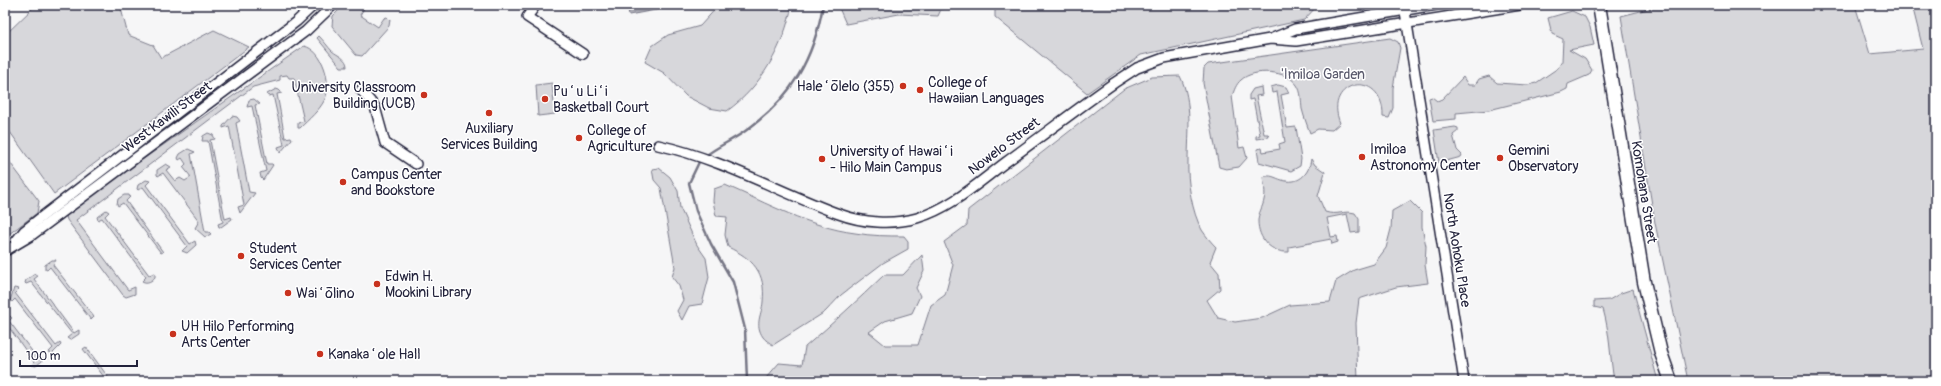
<svg xmlns="http://www.w3.org/2000/svg" width="1941" height="386" viewBox="0 0 1941 386" font-family="Pangolin,sans-serif">
<style>
.green{fill:#d7d7db;stroke:#7c7c8b}
.water{fill:#aeaeb7;stroke:#767685}
.lines{fill:none;stroke-linecap:round;stroke-linejoin:round}
.stream{stroke:#767685;stroke-width:2.5}
.minor-casing{stroke:#22223b;stroke-width:12}
.major-casing{stroke:#22223b;stroke-width:15}
.minor{stroke:#fff;stroke-width:9}
.major{stroke:#fff;stroke-width:12}
.poi-dot{fill:#c8321e;stroke:#fff;stroke-width:1.5}
.labels{text-anchor:middle;dominant-baseline:central;stroke-width:3;stroke-linejoin:round;paint-order:stroke}
.park-label{font-size:14px;fill:#58586b;stroke:#fff}
.poi-label{font-size:14px;fill:#22223b;stroke:#fff;text-anchor:start}
.street-label{font-size:14px;fill:#22223b;stroke:#fff}
</style>
<rect width="100%" height="100%" fill="#f6f6f7"/>
<filter id="ink" filterUnits="userSpaceOnUse"><feTurbulence type="fractalNoise" baseFrequency=".025" numOctaves="2"/><feDisplacementMap in="SourceGraphic" scale="8" xChannelSelector="R" yChannelSelector="G"/><feConvolveMatrix kernelMatrix="1 2 1 2 8 2 1 2 1" color-interpolation-filters="sRGB"/></filter>
<g filter="url(#ink)">
<!-- green -->
<g class="green">
<path d="M 36,5 L 120,5 L 128,35 L 153,45 L 161,58 L 214,30 L 249,47 L 54,194 L 5,125 L 5,35 Z"/>
<path d="M 344,5 L 366,5 L 360,15 L 378,27 L 384,18 L 387,17 L 390,20 L 389,26 L 362,56 L 356,55 L 332,26 L 333,16 Z"/>
<path d="M 719,5 L 792,5 C 784,46 761,87 727,111 L 709,108 L 686,96 L 664,73 L 645,62 L 652,46 L 668,35 L 700,26 Z"/>
<path d="M 840,5 L 943,5 L 938,16 L 899,14 L 846,24 L 839,8 Z"/>
<path d="M 995,5 L 1318,5 L 1304,20 L 1141,55 L 1087,93 L 995,17 Z"/>
<path d="M 1664,5 L 1855,5 L 1870,54 L 1923,49 L 1912,5 L 1936,5 L 1936,381 L 1688,381 L 1655,223 L 1621,16 Z"/>
<path d="M 1572,11 L 1585,17 L 1590,27 L 1594,45 L 1569,50 L 1585,59 L 1592,70 L 1589,75 L 1568,84 L 1567,89 L 1561,92 L 1489,110 L 1456,113 L 1456,119 L 1433,121 L 1429,98 L 1432,97 L 1437,101 L 1442,99 L 1463,77 L 1468,85 L 1475,85 L 1479,79 L 1489,76 L 1497,83 L 1528,85 L 1536,83 L 1558,68 L 1562,61 L 1563,39 L 1552,34 L 1548,18 Z"/>
<path d="M 319,36 C 324,41 328,47 332,51 C 338,56 347,58 347,67 L 341,67 L 317,38 Z"/>
<path d="M 1390,38 L 1398,42 L 1400,48 L 1393,88 L 1393,108 L 1389,118 L 1383,117 C 1384,67 1322,80 1340,123 L 1332,130 L 1318,129 L 1310,133 C 1307,125 1304,117 1302,109 C 1301,102 1302,92 1297,85 C 1287,70 1254,68 1241,80 C 1236,84 1234,91 1232,96 L 1239,148 L 1244,147 L 1247,158 L 1239,167 L 1226,169 L 1219,167 L 1203,83 L 1204,68 L 1208,64 Z"/>
<path d="M 304,46 C 323,50 332,83 325,99 C 320,110 308,120 300,128 L 298,128 L 298,123 L 304,121 L 294,78 L 289,78 L 287,75 L 280,76 L 280,80 L 253,87 L 76,220 L 128,290 L 135,287 L 135,294 L 126,297 L 123,295 L 67,220 L 66,216 L 68,212 Z"/>
<path d="M 1180,76 C 1193,102 1188,133 1188,161 C 1187,181 1192,213 1202,230 C 1206,236 1211,242 1216,247 L 1210,262 L 1219,273 L 1220,289 L 1207,300 L 1218,318 L 1235,322 L 1262,318 L 1290,305 L 1330,302 L 1336,281 L 1354,270 L 1374,264 L 1386,248 L 1391,229 L 1392,211 L 1410,201 L 1422,213 L 1422,227 L 1426,246 L 1425,265 L 1428,283 L 1396,287 L 1359,299 L 1356,323 L 1358,381 L 766,381 L 766,378 L 779,363 L 802,365 L 805,347 C 832,324 858,300 884,275 L 903,275 L 922,255 L 924,271 L 916,288 L 920,296 L 912,313 L 885,321 L 869,332 L 885,345 L 918,345 L 931,305 L 945,295 L 953,265 L 944,242 L 967,225 L 968,210 L 1124,89 L 1152,77 Z"/>
<path d="M 552,83 L 555,114 L 538,116 L 536,85 Z"/>
<path d="M 1278,85 L 1286,87 L 1289,93 L 1281,95 L 1287,128 L 1296,127 L 1301,159 L 1300,166 L 1291,171 L 1259,162 L 1257,149 L 1262,148 L 1263,152 L 1280,149 L 1279,144 L 1285,142 L 1277,92 L 1272,93 L 1271,87 Z"/>
<path d="M 1261,87 L 1262,95 L 1256,96 L 1264,134 L 1268,134 L 1269,137 L 1256,139 L 1256,136 L 1260,135 L 1253,99 L 1249,100 L 1249,95 L 1253,89 Z"/>
<path d="M 276,89 L 279,90 L 282,93 L 277,94 L 285,138 L 291,137 L 292,139 L 280,153 L 278,147 L 284,145 L 273,95 L 268,96 L 267,94 Z"/>
<path d="M 254,99 L 260,104 L 255,105 L 267,164 L 272,164 L 273,165 L 263,180 L 261,178 L 260,173 L 266,171 L 252,106 L 247,107 L 249,100 Z"/>
<path d="M 232,116 L 237,117 L 240,121 L 236,123 L 249,192 L 255,193 L 240,213 L 238,207 L 244,205 L 229,126 L 223,128 L 223,126 Z"/>
<path d="M 1455,127 L 1458,128 L 1458,131 L 1453,135 L 1457,150 L 1462,155 L 1461,157 L 1439,163 L 1434,130 Z"/>
<path d="M 208,133 L 213,135 L 215,139 L 210,140 L 225,219 L 231,217 L 232,219 L 221,227 L 219,227 L 218,224 L 223,222 L 208,141 L 202,141 L 203,136 Z"/>
<path d="M 188,149 L 195,152 L 191,154 L 205,232 L 209,232 L 211,234 L 205,237 L 195,228 L 199,221 L 163,173 L 158,176 L 157,175 L 157,170 L 166,164 L 171,167 L 166,170 L 175,181 L 180,178 L 185,181 L 191,177 L 183,167 L 186,164 L 182,158 L 179,160 L 178,158 L 180,154 Z"/>
<path d="M 5,156 L 39,201 L 37,213 L 5,237 Z"/>
<path d="M 1311,159 L 1315,165 L 1325,172 L 1318,196 L 1325,212 C 1338,216 1343,210 1355,213 L 1359,219 L 1359,232 L 1351,233 L 1347,214 L 1327,218 L 1331,237 L 1337,236 L 1338,242 L 1332,244 L 1331,239 L 1289,247 L 1289,252 C 1271,253 1258,239 1258,221 C 1258,213 1263,207 1264,200 C 1266,193 1264,184 1263,177 C 1271,174 1275,178 1282,180 C 1298,185 1309,175 1311,159 Z"/>
<path d="M 659,168 L 670,177 L 678,191 L 680,208 L 697,245 L 706,258 L 709,277 L 702,304 L 689,306 L 682,320 L 677,311 L 683,300 L 679,286 L 672,277 L 675,267 L 661,188 L 654,180 L 652,169 Z"/>
<path d="M 146,180 L 150,181 L 146,185 L 190,244 L 195,241 L 196,245 L 187,253 L 182,251 L 187,246 L 143,187 L 138,190 L 137,189 L 138,185 Z"/>
<path d="M 725,185 C 767,203 809,227 855,233 C 871,236 888,236 904,236 L 908,241 L 908,249 L 883,263 L 841,295 L 825,312 L 773,345 C 770,343 765,340 763,337 C 754,324 762,314 763,302 C 766,272 753,259 728,247 L 725,235 L 727,217 L 716,216 L 713,201 L 714,189 Z"/>
<path d="M 124,195 L 129,195 L 130,197 L 126,201 L 163,252 L 161,253 L 123,203 L 118,206 L 117,204 L 118,199 Z"/>
<path d="M 106,210 L 109,212 L 105,216 L 149,275 L 155,273 L 155,277 C 152,281 147,284 142,281 L 146,277 L 102,218 L 98,220 L 97,217 Z"/>
<path d="M 52,260 L 56,260 L 53,265 L 94,317 L 91,320 L 50,267 L 47,270 L 45,269 L 45,265 Z"/>
<path d="M 35,274 L 38,276 L 34,279 L 74,333 L 79,330 L 79,334 L 70,340 L 67,338 L 72,334 L 31,282 L 26,284 L 25,283 L 26,280 Z"/>
<path d="M 14,288 L 19,289 L 15,293 L 56,346 L 60,343 L 61,345 L 52,354 L 49,352 L 53,348 L 15,299 L 12,302 L 10,301 Z"/>
<path d="M 1633,289 L 1658,381 L 1614,381 C 1610,357 1610,333 1603,309 L 1594,307 L 1594,301 L 1609,300 L 1621,293 Z"/>
<path d="M 10,316 L 12,318 L 9,321 L 38,359 L 43,358 L 42,361 L 36,366 L 31,365 L 34,362 L 8,326 L 5,328 L 5,320 Z"/>
<path d="M 86,347 L 111,381 L 107,381 L 83,349 Z"/>
</g>
<!-- water -->
<path class="water" d="M 627,5 L 682,5 L 629,15 Z"/>
<g class="lines">
<!-- stream -->
<g class="stream">
<path d="M 704,157 C 719,145 734,140 748,129 C 792,97 814,58 823,5"/>
<path d="M 700,160 L 689,183 L 696,211 L 711,244 L 733,282 L 745,329 L 747,381"/>
</g>
<defs>
<g id="minor">
<path d="M 536,5 L 527,17 L 583,54"/>
<path d="M 1404,5 L 1464,381"/>
<path d="M 1273,38 L 1295,29 L 1435,5"/>
<path d="M 361,90 L 375,107 L 385,143 L 416,164"/>
<path d="M 658,145 C 722,159 779,192 839,214 C 863,223 892,225 917,218 C 951,208 978,183 1006,162 C 1042,136 1077,109 1114,83 L 1137,68 L 1164,58 L 1270,39 L 1296,41 L 1520,5"/>
<path d="M 16,241 L 24,231 L 39,219 L 297,21 L 314,5"/>
<path d="M 5,251 L 32,235 L 306,31 L 333,5"/>
</g>
<path id="major" d="M 1599,5 L 1644,282 L 1661,353 L 1671,381"/>
</defs>
<!-- minor casing -->
<use href="#minor" class="minor-casing"/>
<!-- major casing -->
<use href="#major" class="major-casing"/>
<!-- minor -->
<use href="#minor" class="minor"/>
<!-- major -->
<use href="#major" class="major"/>
</g>
</g>
<!-- markers -->
<g class="poi-dot">
<circle cx="903" cy="86" r="4"/>
<circle cx="920" cy="90" r="4"/>
<circle cx="424" cy="95" r="4"/>
<circle cx="545" cy="99" r="4"/>
<circle cx="489" cy="113" r="4"/>
<circle cx="579" cy="138" r="4"/>
<circle cx="1362" cy="157" r="4"/>
<circle cx="1500" cy="158" r="4"/>
<circle cx="822" cy="159" r="4"/>
<circle cx="343" cy="182" r="4"/>
<circle cx="241" cy="256" r="4"/>
<circle cx="377" cy="284" r="4"/>
<circle cx="288" cy="293" r="4"/>
<circle cx="173" cy="334" r="4"/>
<circle cx="320" cy="354" r="4"/>
</g>
<g class="labels">
<!-- park labels -->
<g class="park-label">
<text x="1323" y="74">'Imiloa Garden</text>
</g>
<!-- poi labels -->
<g class="poi-label">
<text x="928" y="82">College of<tspan x="928" dy="16">Hawaiian Languages</tspan></text>
<text x="895" y="86" text-anchor="end">Haleʻōlelo (355)</text>
<text x="416" y="87" text-anchor="end">University Classroom<tspan x="416" dy="16">Building (UCB)</tspan></text>
<text x="553" y="91">Puʻu Liʻi<tspan x="553" dy="16">Basketball Court</tspan></text>
<text x="489" y="128" text-anchor="middle">Auxiliary<tspan x="489" dy="16">Services Building</tspan></text>
<text x="587" y="130">College of<tspan x="587" dy="16">Agriculture</tspan></text>
<text x="1370" y="149">Imiloa<tspan x="1370" dy="16">Astronomy Center</tspan></text>
<text x="1508" y="150">Gemini<tspan x="1508" dy="16">Observatory</tspan></text>
<text x="830" y="151">University of Hawaiʻi<tspan x="830" dy="16">- Hilo Main Campus</tspan></text>
<text x="351" y="174">Campus Center<tspan x="351" dy="16">and Bookstore</tspan></text>
<text x="249" y="248">Student<tspan x="249" dy="16">Services Center</tspan></text>
<text x="385" y="276">Edwin H.<tspan x="385" dy="16">Mookini Library</tspan></text>
<text x="296" y="293">Waiʻōlino</text>
<text x="181" y="326">UH Hilo Performing<tspan x="181" dy="16">Arts Center</tspan></text>
<text x="328" y="354">Kanakaʻole Hall</text>
</g>
<!-- street labels -->
<g class="street-label">
<text transform="translate(167 117) rotate(-37)">West Kawili Street</text>
<text transform="translate(1004 146) rotate(-37)">Nowelo Street</text>
<text transform="translate(1644 192) rotate(81)">Komohana Street</text>
<text transform="translate(1457 250) rotate(81)">North Aohoku Place</text>
</g>
</g>
<!-- margin -->
<rect width="1941" height="386" fill="none" stroke="#fff" stroke-width="20"/>
<rect x="10" y="10" width="1921" height="366" fill="none" stroke="#22223b" stroke-width="1.5" filter="url(#ink)"/>
<!-- scale -->
<path d="M20 360v6h117v-6" fill="none" stroke="#22223b" stroke-width="2"/>
<text x="26" y="360" font-size="12" fill="#22223b" stroke="#ffffff" stroke-width="3" paint-order="stroke">100 m</text>
</svg>
